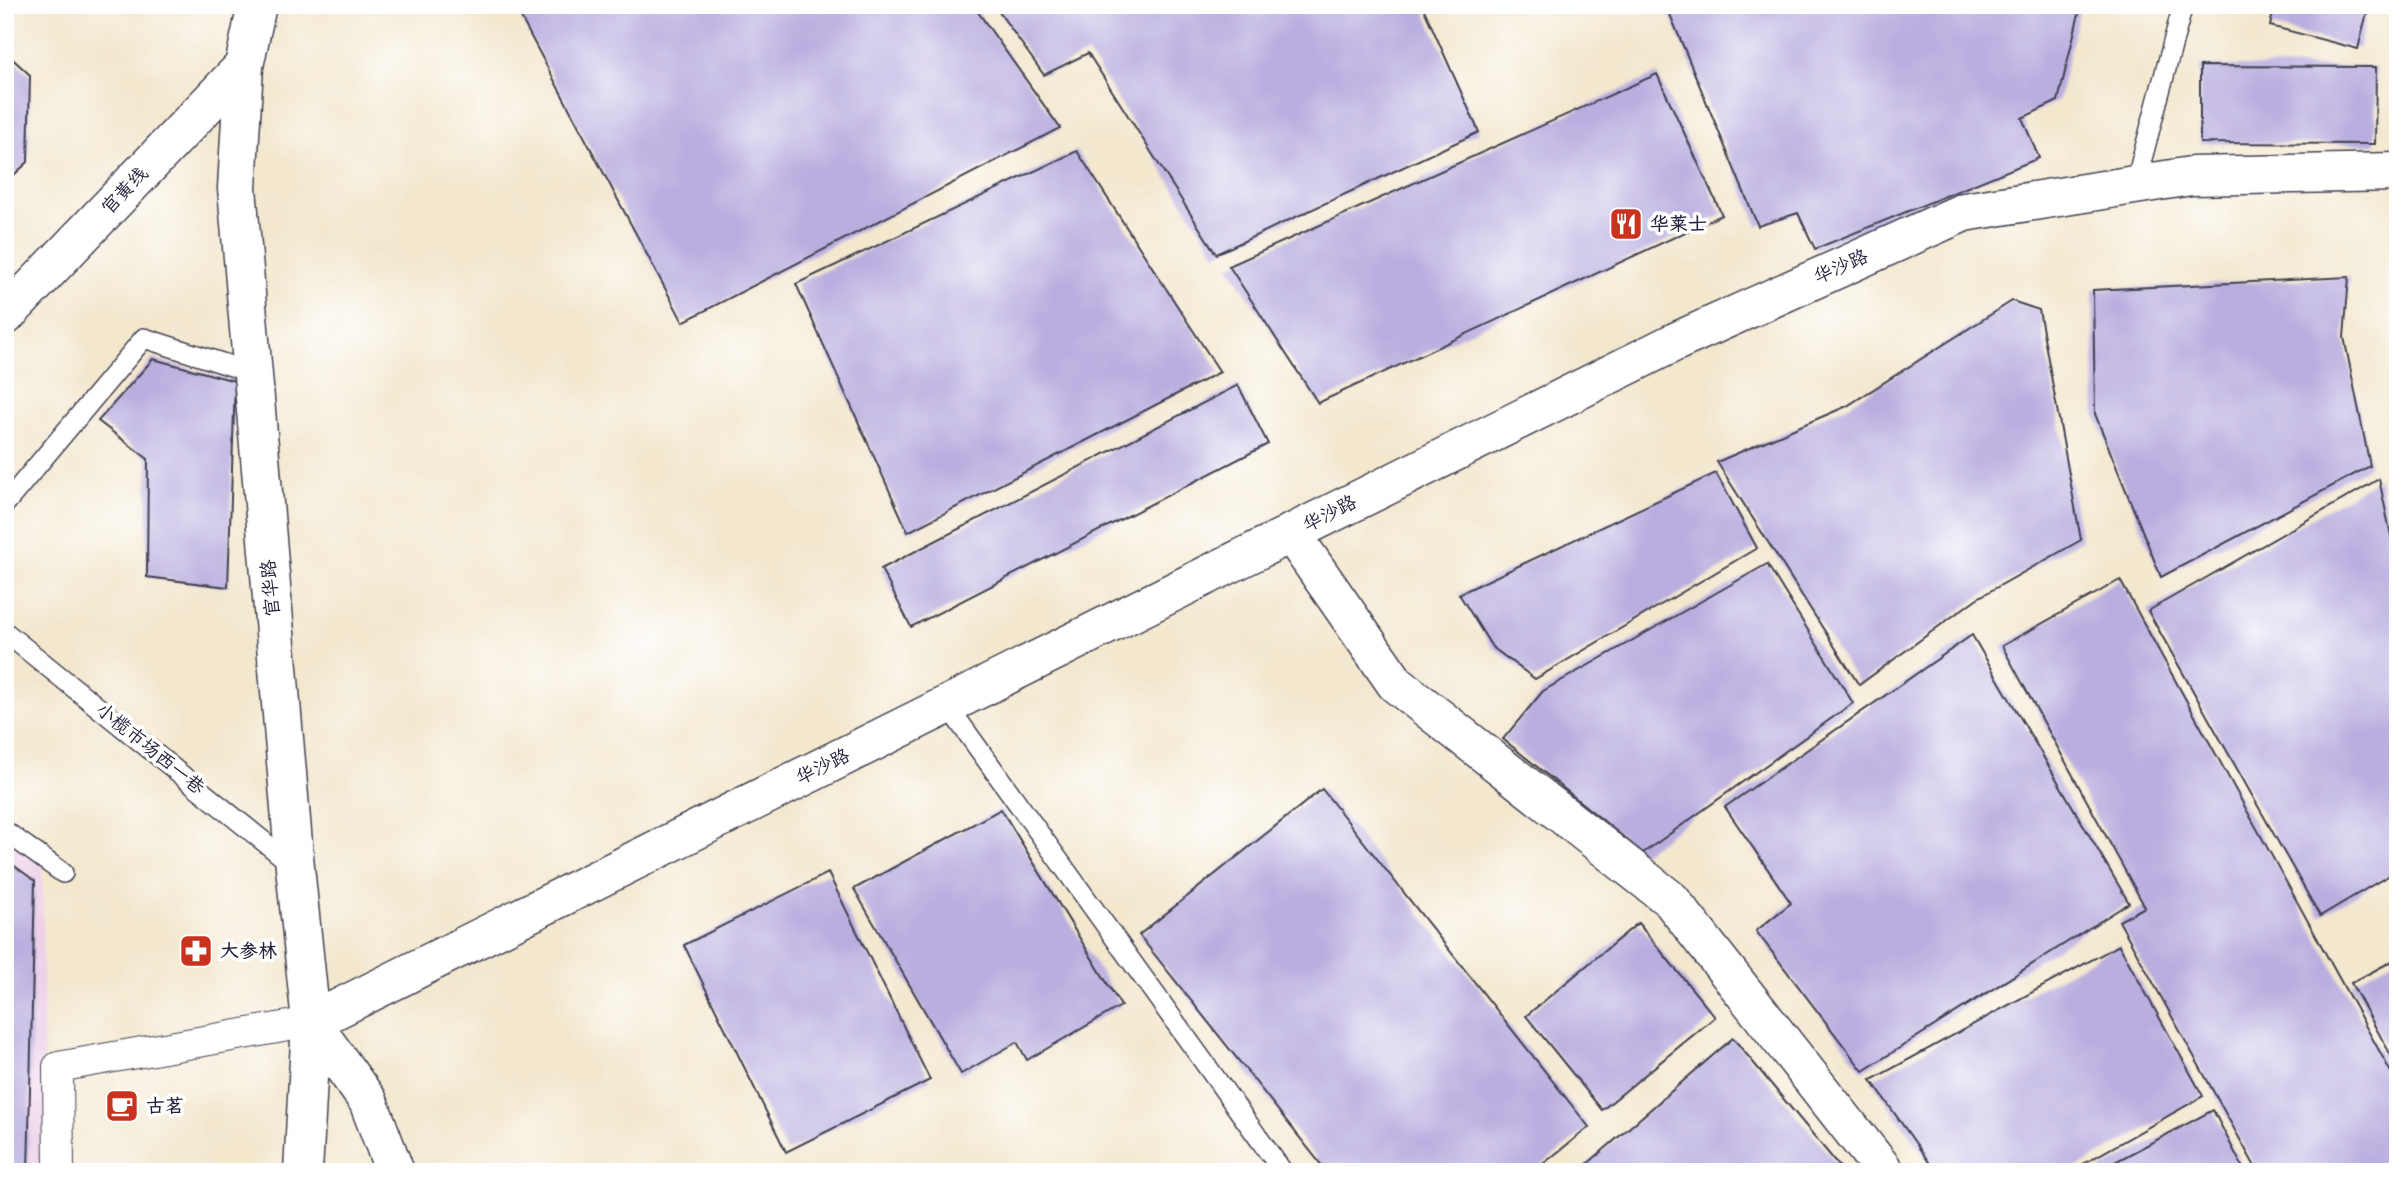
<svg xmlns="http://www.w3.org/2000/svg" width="2403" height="1177" viewBox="0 0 2403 1177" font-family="'Balsamiq Sans','LXGW WenKai TC',sans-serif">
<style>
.built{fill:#eed0e8}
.building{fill:#baaedf}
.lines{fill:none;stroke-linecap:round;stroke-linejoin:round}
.service-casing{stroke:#414051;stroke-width:22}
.pedestrian-casing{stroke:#414051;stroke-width:32}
.minor-casing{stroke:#414051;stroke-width:41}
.tertiary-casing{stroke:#414051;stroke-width:41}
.secondary-casing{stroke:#414051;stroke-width:41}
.service{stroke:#fff;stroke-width:19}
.pedestrian{stroke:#fff;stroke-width:30}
.minor{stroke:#fff;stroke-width:38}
.tertiary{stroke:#fff;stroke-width:38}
.secondary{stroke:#fff;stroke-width:38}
.labels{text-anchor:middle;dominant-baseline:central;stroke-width:7;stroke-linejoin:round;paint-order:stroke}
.street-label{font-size:19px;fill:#22223b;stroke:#fff}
.poi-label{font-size:19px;font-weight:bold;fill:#22223b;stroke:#fff;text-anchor:start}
</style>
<rect width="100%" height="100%" fill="#fff"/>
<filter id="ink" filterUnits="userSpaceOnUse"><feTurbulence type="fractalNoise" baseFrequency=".0143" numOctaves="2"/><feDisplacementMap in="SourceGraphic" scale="14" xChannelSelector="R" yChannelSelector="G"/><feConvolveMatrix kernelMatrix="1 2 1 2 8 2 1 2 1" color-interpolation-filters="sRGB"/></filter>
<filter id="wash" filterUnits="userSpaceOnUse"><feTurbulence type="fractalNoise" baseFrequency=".00686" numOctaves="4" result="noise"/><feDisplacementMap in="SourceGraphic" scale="28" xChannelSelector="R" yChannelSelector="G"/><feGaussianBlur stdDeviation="1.57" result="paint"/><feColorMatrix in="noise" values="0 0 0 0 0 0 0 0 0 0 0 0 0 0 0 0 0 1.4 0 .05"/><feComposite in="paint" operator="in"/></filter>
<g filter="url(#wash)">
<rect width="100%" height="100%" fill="#f3e7ce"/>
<!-- built -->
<path class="built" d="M 5,835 L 42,859 L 45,1172 L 5,1172 Z"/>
<g id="blocks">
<!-- building -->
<g class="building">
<path d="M 542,5 L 973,5 L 1060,128 L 683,322 L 520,16 Z"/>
<path d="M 994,5 L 1422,5 L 1479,132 L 1216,254 L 1088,53 L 1044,75 Z"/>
<path d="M 1666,5 L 1801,5 L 1803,11 L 1842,5 L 2081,5 L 2058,101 L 2022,118 L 2039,158 L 1815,249 L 1798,213 L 1758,226 Z"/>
<path d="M 2275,5 L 2369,5 L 2358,49 L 2270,26 Z"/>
<path d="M 5,52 L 30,75 L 28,162 L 5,183 Z"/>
<path d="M 2200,66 L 2376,67 L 2375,144 L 2200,143 Z"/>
<path d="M 1657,74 L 1722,215 L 1318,403 L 1229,266 Z"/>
<path d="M 1077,151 L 1220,372 L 908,532 L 796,284 Z"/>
<path d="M 2349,277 L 2344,337 L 2370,466 L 2161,577 L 2095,414 L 2093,290 Z"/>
<path d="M 2012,301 L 2039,310 L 2081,540 L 1976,599 L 1859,685 L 1717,462 L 1847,406 Z"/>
<path d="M 153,359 L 235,381 L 228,587 L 147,577 L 148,459 L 98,421 Z"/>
<path d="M 1238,385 L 1268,444 L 911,627 L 881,569 Z"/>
<path d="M 1716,473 L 1757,548 L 1535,679 L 1492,647 L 1459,594 Z"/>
<path d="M 2379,479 L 2398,569 L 2398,870 L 2320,916 L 2148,611 Z"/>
<path d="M 1767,564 L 1853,703 L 1643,853 L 1503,739 L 1543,691 Z"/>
<path d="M 2120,580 L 2398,1085 L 2398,1172 L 2258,1172 L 2119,921 L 2145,907 L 2002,646 Z"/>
<path d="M 1972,635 L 2129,903 L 1863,1071 L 1756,931 L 1791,903 L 1725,807 Z"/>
<path d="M 1322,789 L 1589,1127 L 1533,1172 L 1327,1172 L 1139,935 Z"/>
<path d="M 1001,809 L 1121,1006 L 1027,1060 L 1017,1042 L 961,1074 L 854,889 Z"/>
<path d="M 5,859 L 35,881 L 28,1172 L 5,1172 Z"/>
<path d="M 828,873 L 930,1080 L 786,1152 L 684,945 Z"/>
<path d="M 1638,923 L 1715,1017 L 1602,1110 L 1526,1016 Z"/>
<path d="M 2119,945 L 2203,1096 L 2069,1172 L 1936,1172 L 1871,1080 Z"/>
<path d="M 2398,958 L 2398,1068 L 2351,983 Z"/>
<path d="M 1733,1038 L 1844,1172 L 1578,1172 Z"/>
<path d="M 2213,1110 L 2245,1172 L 2096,1172 Z"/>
</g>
</g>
</g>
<g filter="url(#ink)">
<use href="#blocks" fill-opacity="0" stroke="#414051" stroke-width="2"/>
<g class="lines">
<defs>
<g id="service">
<path d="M 2135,185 L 2183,5"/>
<path d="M 5,504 L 144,338 L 253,373"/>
<path d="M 5,632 L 294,866"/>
<path d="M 947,705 L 1283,1172"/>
<path d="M 5,831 L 63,873"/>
</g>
<path id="pedestrian" d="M 59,1172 L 58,1067 L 311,1022"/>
<g id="minor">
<path d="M 1291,533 L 1396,684 L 1671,900 L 1885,1172"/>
<path d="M 395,1172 L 368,1101 L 311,1022 L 1675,342 L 1964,212 L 2191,176 L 2398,172"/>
</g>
<path id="tertiary" d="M 5,316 L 244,66"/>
<path id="secondary" d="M 257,5 L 244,66 L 237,188 L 295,867 L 311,1022 L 303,1172"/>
</defs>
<!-- service casing -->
<use href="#service" class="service-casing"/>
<!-- pedestrian casing -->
<use href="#pedestrian" class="pedestrian-casing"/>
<!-- minor casing -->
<use href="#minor" class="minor-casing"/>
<!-- tertiary casing -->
<use href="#tertiary" class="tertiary-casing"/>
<!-- secondary casing -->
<use href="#secondary" class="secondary-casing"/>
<!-- service -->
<use href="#service" class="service"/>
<!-- pedestrian -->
<use href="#pedestrian" class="pedestrian"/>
<!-- minor -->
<use href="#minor" class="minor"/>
<!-- tertiary -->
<use href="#tertiary" class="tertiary"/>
<!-- secondary -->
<use href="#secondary" class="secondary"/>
</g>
</g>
<!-- icons -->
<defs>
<symbol id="restaurant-square" viewBox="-11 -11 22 22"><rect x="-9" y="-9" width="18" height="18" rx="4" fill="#c8321e" stroke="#fff"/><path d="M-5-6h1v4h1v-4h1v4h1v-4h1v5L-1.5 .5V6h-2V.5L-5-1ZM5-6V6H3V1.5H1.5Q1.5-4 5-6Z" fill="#fff"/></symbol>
<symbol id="pharmacy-square" viewBox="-11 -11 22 22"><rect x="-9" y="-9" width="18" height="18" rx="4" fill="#c8321e" stroke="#fff"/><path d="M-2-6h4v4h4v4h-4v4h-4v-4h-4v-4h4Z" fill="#fff"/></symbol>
<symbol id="cafe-square" viewBox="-11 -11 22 22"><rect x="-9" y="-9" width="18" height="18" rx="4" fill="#c8321e" stroke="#fff"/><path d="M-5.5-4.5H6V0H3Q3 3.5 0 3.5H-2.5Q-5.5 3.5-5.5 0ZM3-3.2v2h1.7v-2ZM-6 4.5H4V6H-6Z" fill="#fff"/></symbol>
</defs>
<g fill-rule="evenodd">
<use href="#restaurant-square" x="1607" y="205" width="38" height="38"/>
<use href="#pharmacy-square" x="177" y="932" width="38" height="38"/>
<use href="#cafe-square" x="103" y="1087" width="38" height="38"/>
</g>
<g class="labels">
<!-- street labels -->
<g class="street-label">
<text transform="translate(125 191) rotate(-46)">官黄线</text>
<text transform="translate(1841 267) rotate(-24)">华沙路</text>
<text transform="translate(1330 514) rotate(-27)">华沙路</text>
<text transform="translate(271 588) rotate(-95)">官华路</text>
<text transform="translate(150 749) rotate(39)">小榄市场西一巷</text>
<text transform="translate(823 767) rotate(-26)">华沙路</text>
</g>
<!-- poi labels -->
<g class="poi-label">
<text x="1650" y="224">华莱士</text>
<text x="220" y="951">大参林</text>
<text x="146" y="1106">古茗</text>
</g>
</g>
<!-- margin -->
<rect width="2403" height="1177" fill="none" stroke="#fff" stroke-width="28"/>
</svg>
